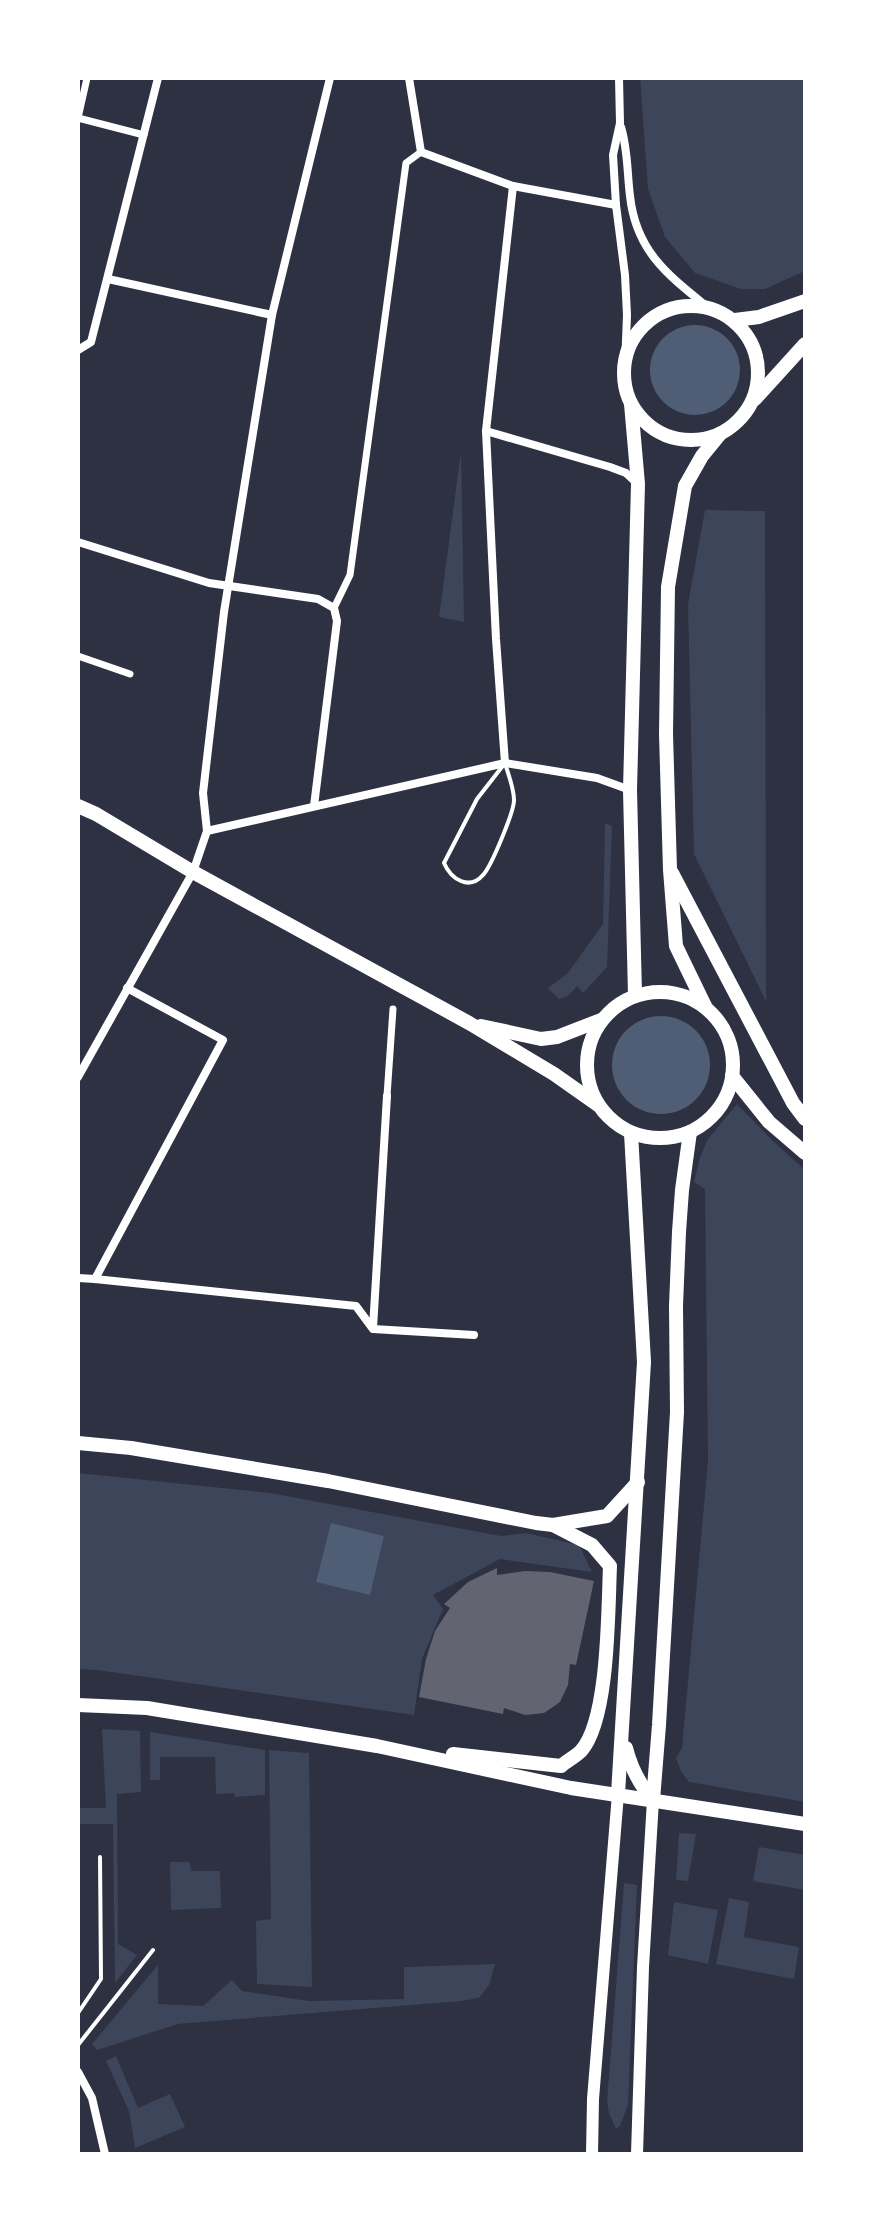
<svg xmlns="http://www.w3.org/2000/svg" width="883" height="2232" viewBox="0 0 883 2232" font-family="Roboto,sans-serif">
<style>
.green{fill:#3c4559}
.water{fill:#4f5d75}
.building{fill:#626471}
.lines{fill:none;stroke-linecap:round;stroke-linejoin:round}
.service{stroke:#fff;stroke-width:4}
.pedestrian{stroke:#fff;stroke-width:7}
.minor{stroke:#fff;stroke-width:8}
.secondary{stroke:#fff;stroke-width:12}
.primary{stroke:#fff;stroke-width:14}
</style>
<rect width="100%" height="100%" fill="#2d3142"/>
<!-- green -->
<g class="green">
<path d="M 640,78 L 805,78 L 805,271 L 765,289 L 741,289 L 695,273 L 665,237 L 648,189 Z"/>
<path d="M 461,452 L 464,622 L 439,617 Z"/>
<path d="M 705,510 L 765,511 L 766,1001 L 694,854 L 688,604 Z"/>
<path d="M 605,823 L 612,826 L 607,967 L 583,993 L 577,986 L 568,996 L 559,999 L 548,988 L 568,973 L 603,924 Z"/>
<path d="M 737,1104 L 774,1142 L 805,1170 L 805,1802 L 689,1782 L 681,1771 L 676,1758 L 682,1748 L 708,1461 L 705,1189 L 694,1182 L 700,1157 L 708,1139 Z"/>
<path d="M 78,1473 L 270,1493 L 501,1536 L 526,1533 L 579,1545 L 592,1572 L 500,1559 L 433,1595 L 443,1609 L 422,1659 L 414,1715 L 97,1670 L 78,1669 Z"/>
<path d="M 102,1729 L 140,1731 L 141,1792 L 117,1794 L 118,1944 L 137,1955 L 115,1983 L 113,1824 L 78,1824 L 78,1808 L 106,1808 Z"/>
<path d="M 150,1732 L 265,1750 L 265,1795 L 235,1797 L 234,1793 L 216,1794 L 215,1757 L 160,1757 L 160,1780 L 150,1780 Z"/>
<path d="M 269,1750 L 309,1753 L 312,1987 L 257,1984 L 256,1921 L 271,1919 Z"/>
<path d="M 679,1833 L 696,1834 L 688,1881 L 676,1880 Z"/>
<path d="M 759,1847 L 805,1855 L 805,1890 L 753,1881 Z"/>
<path d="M 170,1862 L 190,1862 L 191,1871 L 220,1871 L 221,1908 L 171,1910 Z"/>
<path d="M 624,1883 L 637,1885 L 628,2105 L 620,2126 L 616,2129 L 609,2113 L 607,2102 Z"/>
<path d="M 729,1898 L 749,1902 L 744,1937 L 799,1947 L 794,1979 L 716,1964 Z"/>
<path d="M 674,1902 L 718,1910 L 708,1964 L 668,1955 Z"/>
<path d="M 495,1964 L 489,1985 L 479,1998 L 461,2001 L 178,2024 L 97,2050 L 92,2044 L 158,1965 L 158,2004 L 203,2006 L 232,1980 L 242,1991 L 309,2001 L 404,1999 L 404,1967 Z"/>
<path d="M 116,2056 L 138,2108 L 170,2094 L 185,2127 L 135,2148 L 129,2111 L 106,2061 Z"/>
</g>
<!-- water -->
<g class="water">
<circle cx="695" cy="370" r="45"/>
<circle cx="661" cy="1065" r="49"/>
<path d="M 331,1523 L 384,1536 L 370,1595 L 316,1582 Z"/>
</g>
<!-- building -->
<path class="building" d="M 497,1568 L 497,1575 L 525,1571 L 550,1572 L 594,1581 L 576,1665 L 570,1664 L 568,1685 L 560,1702 L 544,1713 L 525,1715 L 504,1708 L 503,1714 L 419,1697 L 426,1659 L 435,1631 L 450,1608 L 444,1604 L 468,1582 Z"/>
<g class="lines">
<!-- service -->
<g class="service">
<path d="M 505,763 C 508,774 514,788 514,800 C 514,812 491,867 483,875 C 469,891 451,879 444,863 L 477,799 Z"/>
<path d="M 78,2013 L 101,1979 L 100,1857"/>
<path d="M 78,2045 L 153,1950"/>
</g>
<!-- pedestrian -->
<g class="pedestrian">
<path d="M 87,78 L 78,118 L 144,135"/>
<path d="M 334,608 L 350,575 L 406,163 L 421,152"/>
<path d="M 78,656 L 130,674"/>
<path d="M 387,1096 L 393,1009"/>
</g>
<!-- minor -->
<g class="minor">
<path d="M 409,78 L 421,152 L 513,186 L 616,205"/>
<path d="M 619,78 L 620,123 L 613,155 L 616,205 L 625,275 L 627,315 L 625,367"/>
<path d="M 621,127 C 628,150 627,172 630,196 C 636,252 669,276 710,309"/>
<path d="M 108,279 L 272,315"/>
<path d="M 78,350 L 91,342 L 158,78"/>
<path d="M 486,431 L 610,467 L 626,473 L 638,484"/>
<path d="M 78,542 L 209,583 L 318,599 L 334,608 L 337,621 L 314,806"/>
<path d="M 505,763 L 496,639 L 486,431 L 513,186"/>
<path d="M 207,831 L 505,763 L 597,778 L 630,790"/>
<path d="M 78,1077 L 193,872 L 207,831 L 203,793 L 224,612 L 272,315 L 330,78"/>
<path d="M 78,1278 L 95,1279 L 356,1306 L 373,1329 L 474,1335"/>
<path d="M 95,1279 L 223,1040 L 127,988"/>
<path d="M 373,1328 L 387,1096"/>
<path d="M 78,2072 L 92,2098 L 105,2154"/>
</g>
<!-- secondary -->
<g class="secondary">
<path d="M 592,2154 L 593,2099 L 618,1794"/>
<path d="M 637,2154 L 643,1967 L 653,1800"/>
</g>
<!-- primary -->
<g class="primary">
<circle cx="691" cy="373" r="67"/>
<path d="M 735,320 L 759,317 L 805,301"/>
<path d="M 755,399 L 805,344"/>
<path d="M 631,404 L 638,484 L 630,790 L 635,995"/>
<path d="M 78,806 L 96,814 L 193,872 L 469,1023 L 554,1074 L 598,1105"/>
<path d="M 672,873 L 793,1103 L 805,1119"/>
<circle cx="660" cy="1065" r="73"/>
<path d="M 706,1008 L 676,946 L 670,870 L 666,734 L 668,587 L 685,486 L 702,456 L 720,434"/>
<path d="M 481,1026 L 541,1039 L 557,1037 L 601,1020"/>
<path d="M 732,1076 L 769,1122 L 805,1153"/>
<path d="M 78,1443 L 131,1448 L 328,1481 L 536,1523 L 553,1525 L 607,1516 L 638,1482"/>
<path d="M 78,1705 L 147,1708 L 377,1746 L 571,1788 L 805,1824"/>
<path d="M 626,1748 C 631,1768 639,1784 653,1800"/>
<path d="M 453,1754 L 561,1766 C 567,1761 576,1756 581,1751 C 609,1720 608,1610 610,1566 L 592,1545 L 553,1525"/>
<path d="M 618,1794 L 644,1362 L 631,1133"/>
<path d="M 653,1800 L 659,1725 L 677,1412 L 676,1306 L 679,1232 L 682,1190 L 690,1132"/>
</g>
</g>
<!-- border -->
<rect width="883" height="2232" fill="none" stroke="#ffffff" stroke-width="160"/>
</svg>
